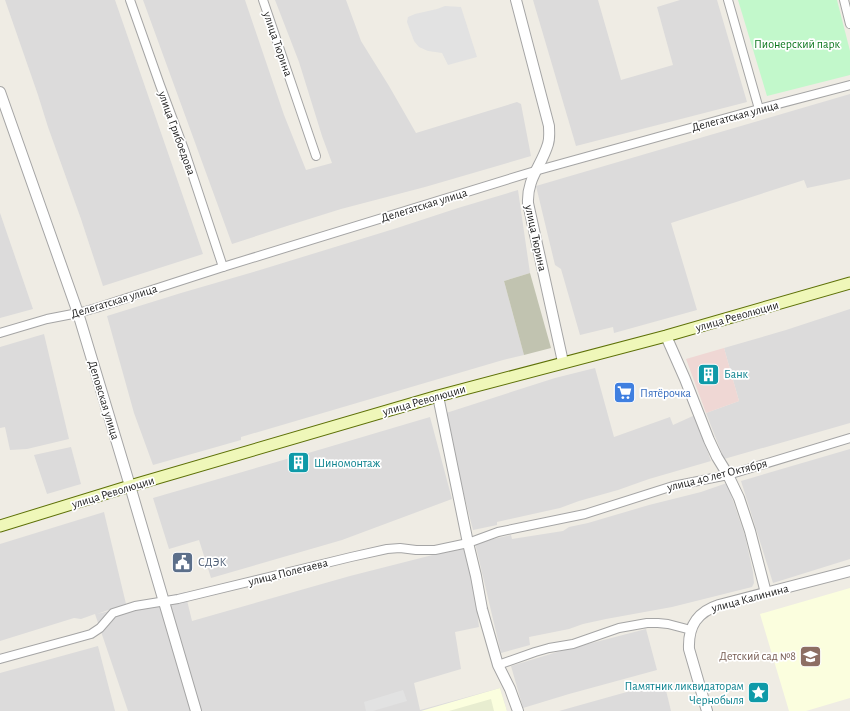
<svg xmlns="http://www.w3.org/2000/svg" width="850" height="711" viewBox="0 0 850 711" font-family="'Alegreya Sans',sans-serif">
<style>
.residential{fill:#dcdbdb}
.commercial{fill:#efd7d4}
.education{fill:#fbfede}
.construction{fill:#c1c3b0}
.farmland{fill:#e8edd0}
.park{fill:#c2f8cb}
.parking{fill:#e2e2e2}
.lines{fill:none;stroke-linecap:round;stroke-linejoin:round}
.minor-casing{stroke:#a5a5a5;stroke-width:10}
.tertiary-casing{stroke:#a5a5a5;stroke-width:12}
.secondary-casing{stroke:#5e7108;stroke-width:13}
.minor{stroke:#fff;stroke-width:8}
.tertiary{stroke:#fff;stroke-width:10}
.secondary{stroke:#eff7b9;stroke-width:11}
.labels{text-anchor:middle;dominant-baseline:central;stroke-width:3.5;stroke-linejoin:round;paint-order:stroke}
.street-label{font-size:12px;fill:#1e1e1e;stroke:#fff}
.park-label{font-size:12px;fill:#0f7920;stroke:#fff}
.culture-label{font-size:12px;fill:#0d838f;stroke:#fff;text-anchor:start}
.shop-label{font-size:12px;fill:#366cbe;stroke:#fff;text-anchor:start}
.service-label{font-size:12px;fill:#4e5e75;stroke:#fff;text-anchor:start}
.education-label{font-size:12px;fill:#785e54;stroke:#fff;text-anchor:end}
</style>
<rect width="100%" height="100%" fill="#efece4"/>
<!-- residential -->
<g class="residential">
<path d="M 5,0 L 115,0 L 203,254 L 103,286 L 81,219 L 48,127 L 38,95 Z"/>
<path d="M 143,0 L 245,0 L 284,115 L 306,170 L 332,163 L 322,136 L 299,62 L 275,0 L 346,0 L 361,41 L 389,86 L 416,133 L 517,102 L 521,104 L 531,156 L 425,187 L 341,209 L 290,225 L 232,244 Z"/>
<path d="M 533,0 L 598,0 L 621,80 L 673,65 L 657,7 L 680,0 L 717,0 L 747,102 L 576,146 Z"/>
<path d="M 850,94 L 850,179 L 807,188 L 804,180 L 671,223 L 697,310 L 614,333 L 613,327 L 580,335 L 561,269 L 555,265 L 536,186 Z"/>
<path d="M 518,190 L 530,273 L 504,281 L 524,355 L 503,360 L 241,437 L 241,440 L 153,465 L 134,413 L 107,316 L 181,293 L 260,270 L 397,228 L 458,208 Z"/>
<path d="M 0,213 L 33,309 L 0,318 Z"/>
<path d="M 850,309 L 850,423 L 724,459 L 706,413 L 739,401 L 724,348 L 786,330 Z"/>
<path d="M 44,334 L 69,439 L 27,449 L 10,450 L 5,427 L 0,428 L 0,347 Z"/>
<path d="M 595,368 L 614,437 L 670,417 L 673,425 L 695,415 L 711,461 L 649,479 L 618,490 L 579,501 L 560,508 L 497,522 L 497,525 L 473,530 L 443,414 L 555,378 Z"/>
<path d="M 430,417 L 452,499 L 342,540 L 211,578 L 199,540 L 169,549 L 153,498 L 290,458 L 292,460 L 304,457 L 305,454 Z"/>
<path d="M 71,447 L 81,484 L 47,494 L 34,455 Z"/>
<path d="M 850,449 L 850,559 L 773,583 L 741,481 Z"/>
<path d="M 727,483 L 745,536 L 753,572 L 754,583 L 752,587 L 672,607 L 606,619 L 583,624 L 569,629 L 529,637 L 530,645 L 501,653 L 475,543 L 511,535 L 512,539 L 563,531 L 569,527 L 588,523 L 649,505 L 701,492 Z"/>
<path d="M 104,512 L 126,604 L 97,614 L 185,592 L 192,621 L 350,576 L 464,547 L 474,585 L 479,627 L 455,632 L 461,669 L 414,683 L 420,710 L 500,688 L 507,711 L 128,711 L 95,614 L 81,619 L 74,618 L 0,641 L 0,544 Z"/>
<path d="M 646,629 L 657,670 L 569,694 L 523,708 L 511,666 L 557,652 Z"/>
<path d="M 98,646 L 115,711 L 0,711 L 0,673 Z"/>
<path d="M 664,682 L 671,711 L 559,711 L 616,695 Z"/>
</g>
<!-- commercial -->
<path class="commercial" d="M 724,348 L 739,401 L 706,413 L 686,359 Z"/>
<!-- education -->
<g class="education">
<path d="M 850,588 L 850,698 L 806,711 L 789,711 L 760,614 Z"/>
<path d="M 500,688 L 507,711 L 421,711 Z"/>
</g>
<!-- construction -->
<path class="construction" d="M 530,273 L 551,348 L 524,355 L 504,281 Z"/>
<!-- farmland -->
<path class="farmland" d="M 491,699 L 494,711 L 449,711 Z"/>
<!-- park -->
<path class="park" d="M 738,0 L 837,0 L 850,51 L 850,75 L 767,96 Z"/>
<!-- parking -->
<g class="parking">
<path d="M 445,6 L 461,7 L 477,57 L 448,65 L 442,53 L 428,51 L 419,47 L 414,41 L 407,22 L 408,17 L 415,14 L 437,9 Z"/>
<path d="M 403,690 L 407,701 L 373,711 L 366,711 L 364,702 Z"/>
</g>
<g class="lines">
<defs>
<g id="minor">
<path d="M 130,0 L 160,85 L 185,152 L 223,267"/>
<path d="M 263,0 L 316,156"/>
<path d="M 728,0 L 759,109"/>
<path d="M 844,0 L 850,24"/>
<path d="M 0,333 L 47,319 L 78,313 L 96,308 L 223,267 L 535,171 L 759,109 L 850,85"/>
<path d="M 0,659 L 73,639 L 91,634 L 100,628 L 113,613 L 135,606 L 178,599 L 351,557 L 387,549 L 400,548 L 416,550 L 435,550 L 468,543 L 498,532 L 585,514 L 673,486 L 728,475 L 850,438"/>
<path d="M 498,665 L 535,652 L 549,648 L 573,644 L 619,628 L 647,623 L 658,623 L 668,624 L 691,630"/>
</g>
<g id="tertiary">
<path d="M 516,0 L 549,126 C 549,132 550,138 548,144 C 541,167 527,178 528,203 L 563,362"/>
<path d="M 0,92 L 78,313 L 130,486 L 196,711"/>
<path d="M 666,336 L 685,379 L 709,440 L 717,457 L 728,475 L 739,498 L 750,531 L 766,593"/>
<path d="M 438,396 L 468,543 L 476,576 L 482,609 L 498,665 L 510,689 L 518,711"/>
<path d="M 707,711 L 689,649 C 688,626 697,612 719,605 L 850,571"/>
</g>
<path id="secondary" d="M 0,526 L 130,486 L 438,396 L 666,336 L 850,283"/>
</defs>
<!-- minor casing -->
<use href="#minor" class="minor-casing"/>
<!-- tertiary casing -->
<use href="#tertiary" class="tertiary-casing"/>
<!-- secondary casing -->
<use href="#secondary" class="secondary-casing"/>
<!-- minor -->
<use href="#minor" class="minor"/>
<!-- tertiary -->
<use href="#tertiary" class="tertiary"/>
<!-- secondary -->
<use href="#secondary" class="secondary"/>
</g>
<!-- icons -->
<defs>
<symbol id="building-square" viewBox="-11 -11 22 22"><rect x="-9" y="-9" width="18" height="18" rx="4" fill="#0f9aa8" stroke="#fff"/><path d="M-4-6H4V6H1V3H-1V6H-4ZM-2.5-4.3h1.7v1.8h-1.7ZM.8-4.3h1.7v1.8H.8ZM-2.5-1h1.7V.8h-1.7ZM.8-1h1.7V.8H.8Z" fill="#fff"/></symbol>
<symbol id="supermarket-square" viewBox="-11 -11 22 22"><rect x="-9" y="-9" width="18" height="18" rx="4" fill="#3f7fe0" stroke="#fff"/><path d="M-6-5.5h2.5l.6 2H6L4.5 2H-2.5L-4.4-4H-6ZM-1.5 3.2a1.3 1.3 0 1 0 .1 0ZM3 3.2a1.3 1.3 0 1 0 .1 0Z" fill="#fff"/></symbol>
<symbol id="civic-square" viewBox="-11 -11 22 22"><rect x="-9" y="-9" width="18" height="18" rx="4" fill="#5c6f8a" stroke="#fff"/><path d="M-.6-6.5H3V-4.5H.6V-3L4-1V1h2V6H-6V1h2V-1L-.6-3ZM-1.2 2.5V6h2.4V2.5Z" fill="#fff"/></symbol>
<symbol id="school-square" viewBox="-11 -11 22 22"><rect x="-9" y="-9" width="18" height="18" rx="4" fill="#8d6e63" stroke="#fff"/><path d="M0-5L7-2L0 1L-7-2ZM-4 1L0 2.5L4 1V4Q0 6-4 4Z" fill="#fff"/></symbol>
<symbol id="sight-square" viewBox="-11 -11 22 22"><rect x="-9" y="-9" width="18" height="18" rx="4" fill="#0f9aa8" stroke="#fff"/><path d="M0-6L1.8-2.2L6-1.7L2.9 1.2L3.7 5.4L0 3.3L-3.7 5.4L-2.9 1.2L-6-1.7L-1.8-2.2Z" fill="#fff"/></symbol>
</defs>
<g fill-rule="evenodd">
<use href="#building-square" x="696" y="362" width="25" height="25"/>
<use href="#supermarket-square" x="612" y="380" width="25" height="25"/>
<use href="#building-square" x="286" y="450" width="25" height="25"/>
<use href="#civic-square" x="170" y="550" width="25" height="25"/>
<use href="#school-square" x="798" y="644" width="25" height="25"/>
<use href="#sight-square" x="746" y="680" width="25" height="25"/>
</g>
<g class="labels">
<!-- street labels -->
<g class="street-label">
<text transform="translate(278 44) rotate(71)">улица Тюрина</text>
<text transform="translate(735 116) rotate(-15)">Делегатская улица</text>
<text transform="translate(177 133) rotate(70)">улица Грибоедова</text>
<text transform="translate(424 205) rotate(-17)">Делегатская улица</text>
<text transform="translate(536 238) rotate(78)">улица Тюрина</text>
<text transform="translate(114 301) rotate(-17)">Делегатская улица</text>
<text transform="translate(737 316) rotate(-16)">улица Революции</text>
<text transform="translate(104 400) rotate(73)">Деповская улица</text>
<text transform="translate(424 400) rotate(-16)">улица Революции</text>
<text transform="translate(717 475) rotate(-14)">улица 40 лет Октября</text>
<text transform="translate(113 492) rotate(-17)">улица Революции</text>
<text transform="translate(288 572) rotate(-14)">улица Полетаева</text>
<text transform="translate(750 598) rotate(-15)">улица Калинина</text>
</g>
<!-- park labels -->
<g class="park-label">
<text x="797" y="44">Пионерский парк</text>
</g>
<!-- culture labels -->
<g class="culture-label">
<text x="724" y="374">Банк</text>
<text x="314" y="463">Шиномонтаж</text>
<text x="744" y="686" text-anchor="end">Памятник ликвидаторам<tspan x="744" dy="14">Чернобыля</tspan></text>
</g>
<!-- shop labels -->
<g class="shop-label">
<text x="640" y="393">Пятёрочка</text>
</g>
<!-- service labels -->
<g class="service-label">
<text x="198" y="562">СДЭК</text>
</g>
<!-- education labels -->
<g class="education-label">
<text x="796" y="656">Детский сад №8</text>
</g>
</g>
</svg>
